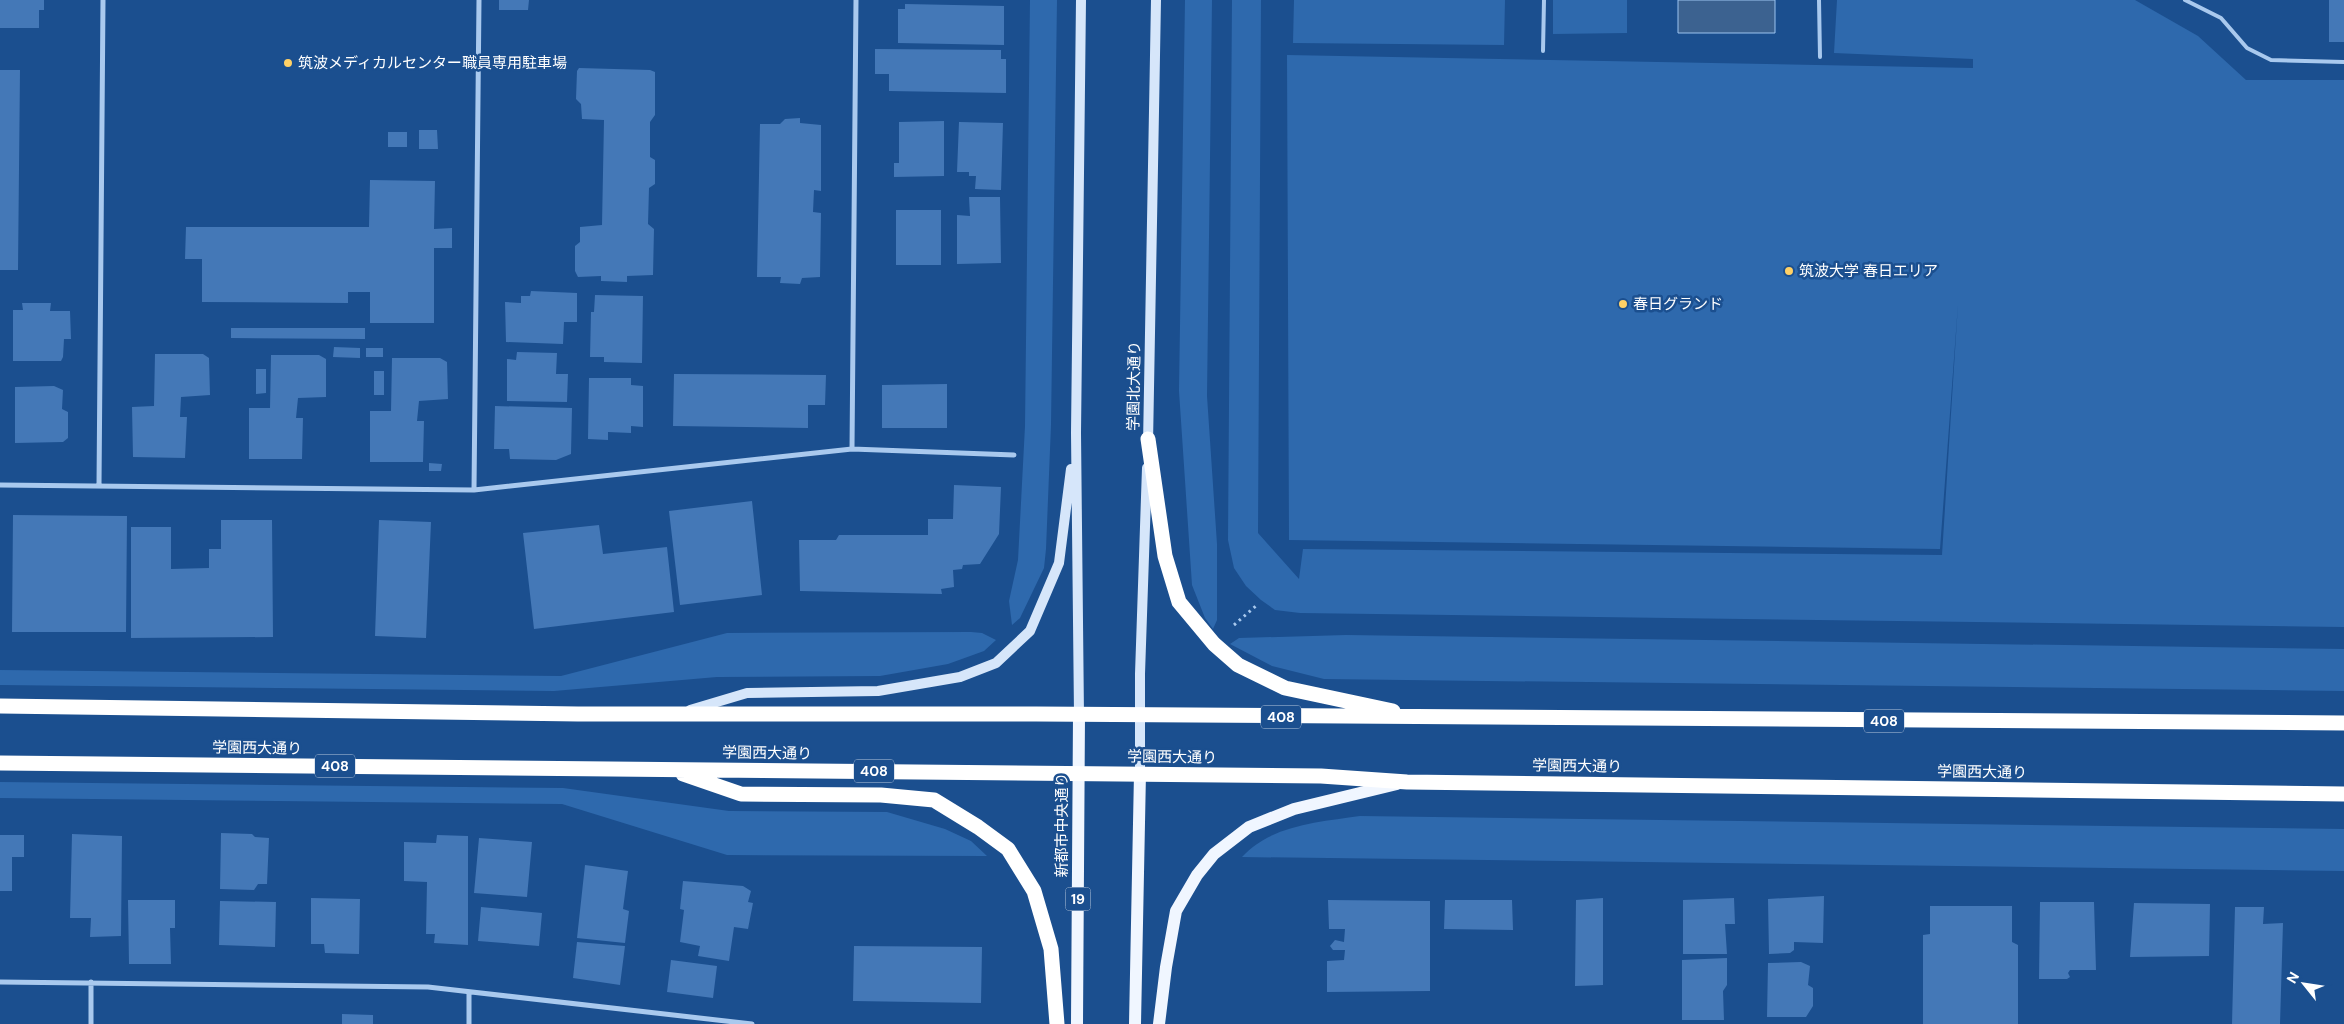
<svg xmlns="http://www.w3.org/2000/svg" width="2344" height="1024" font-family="'DM Sans','Noto Sans JP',sans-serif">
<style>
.green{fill:#2e69ad}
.water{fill:#3c6290;stroke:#9cc4f0}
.building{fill:#4478b7}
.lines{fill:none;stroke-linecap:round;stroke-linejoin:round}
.path{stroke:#a9c9ee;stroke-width:3;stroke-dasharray:2.5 4;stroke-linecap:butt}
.lane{stroke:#a9c9ee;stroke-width:4}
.street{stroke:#a9c9ee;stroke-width:5}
.secondary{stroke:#d6e6fa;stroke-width:10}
.primary{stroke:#f0f6ff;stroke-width:12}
.highway{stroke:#fff;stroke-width:15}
.poi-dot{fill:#ffd166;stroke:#1b4f8f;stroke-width:2}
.labels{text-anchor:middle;stroke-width:5;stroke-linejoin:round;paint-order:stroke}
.shield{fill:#1b4f8f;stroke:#bbcadd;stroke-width:1}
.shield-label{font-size:14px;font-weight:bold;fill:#fff}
.poi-label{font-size:15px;fill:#fff;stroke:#1b4f8f;text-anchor:start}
.street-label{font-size:15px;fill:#fff;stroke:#1b4f8f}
</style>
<rect width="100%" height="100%" fill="#1b4f8f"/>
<path class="green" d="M 1030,0 L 1057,0 L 1051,425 L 1046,549 L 1044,568 L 1020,618 L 1012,625 L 1009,601 L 1018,560 L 1025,426 Z
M 1185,0 L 1212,0 L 1207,396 L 1217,544 L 1217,620 L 1213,629 L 1205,618 L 1192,585 L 1179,391 Z
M 1232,0 L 1261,0 L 1258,533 L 1299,579 L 1303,549 L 1942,555 L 1958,304 L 1940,549 L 1289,540 L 1287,55 L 1973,68 L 1973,59 L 1834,53 L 1837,0 L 2135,0 L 2198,36 L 2246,80 L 2344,80 L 2344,627 L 1300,613 L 1275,610 L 1261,600 L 1246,586 L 1234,568 L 1228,540 Z
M 1294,0 L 1505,0 L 1504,45 L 1293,43 Z
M 1553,0 L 1627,0 L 1627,33 L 1553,34 Z
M 971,632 L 982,633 L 996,640 L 984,651 L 948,664 L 880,676 L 717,677 L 554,691 L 0,685 L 0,670 L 561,676 L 727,633 Z
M 1346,635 L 2344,649 L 2344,691 L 1324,679 L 1272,666 L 1230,644 L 1239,638 Z
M 0,782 L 563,788 L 729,811 L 887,812 L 945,829 L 971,841 L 987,856 L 727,855 L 562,804 L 0,798 Z
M 1360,816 L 2344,829 L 2344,871 L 1242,857 C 1271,825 1319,822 1360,816 Z"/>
<path class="water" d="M 1678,0 L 1775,0 L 1775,33 L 1678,33 Z"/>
<path class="building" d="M 0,0 L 44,0 L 44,10 L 39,10 L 39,28 L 0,28 Z
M 499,0 L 529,0 L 528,10 L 499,10 Z
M 2329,0 L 2344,0 L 2344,42 L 2329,42 Z
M 905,4 L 1004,6 L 1004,45 L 898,43 L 898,9 L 905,9 Z
M 875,49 L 1001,50 L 1001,59 L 1006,59 L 1006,93 L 889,91 L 889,74 L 875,74 Z
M 579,68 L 650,70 L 655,72 L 655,115 L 650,122 L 650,157 L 655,160 L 655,184 L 649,188 L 648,224 L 654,229 L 653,275 L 627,276 L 627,282 L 601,281 L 601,276 L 578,277 L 575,271 L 575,246 L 580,242 L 580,227 L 602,225 L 604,120 L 582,119 L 581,104 L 576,99 L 577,71 Z
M 0,70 L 20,70 L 18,270 L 0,270 Z
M 800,118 L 800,123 L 821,125 L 821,191 L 814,190 L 813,212 L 821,213 L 820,277 L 802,278 L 800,284 L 780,283 L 781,277 L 757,277 L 760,124 L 780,124 L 785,119 Z
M 944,121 L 944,176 L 894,177 L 894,163 L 899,163 L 899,122 Z
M 959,122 L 1003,123 L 1001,190 L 975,189 L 976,176 L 969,176 L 969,172 L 957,172 Z
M 419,130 L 437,130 L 438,149 L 419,149 Z
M 388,132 L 407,132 L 407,147 L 388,147 Z
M 370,180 L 435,181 L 434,229 L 452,228 L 452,248 L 434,248 L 434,323 L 370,323 L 370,292 L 348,292 L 348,303 L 202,302 L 202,259 L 185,259 L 186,227 L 369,227 Z
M 969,197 L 1000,197 L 1001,263 L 957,264 L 957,215 L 970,216 Z
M 896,210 L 941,210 L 941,265 L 896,265 Z
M 531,291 L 577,293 L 577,322 L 564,322 L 563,344 L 506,342 L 505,302 L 521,303 L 521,296 L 530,296 Z
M 595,295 L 643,296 L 642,363 L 604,362 L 604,357 L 590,357 L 591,312 L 594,312 Z
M 22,303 L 51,303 L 50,311 L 70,311 L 71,339 L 64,339 L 63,357 L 61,361 L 13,361 L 13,310 L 23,310 Z
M 231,328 L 365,328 L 365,339 L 231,338 Z
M 334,347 L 360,348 L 360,358 L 333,357 Z
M 366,348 L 383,348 L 383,357 L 366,357 Z
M 517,352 L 557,353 L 556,374 L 568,374 L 567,402 L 507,401 L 507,359 L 516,360 Z
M 155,354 L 203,354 L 209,358 L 210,395 L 181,397 L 180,417 L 187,417 L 185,458 L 133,457 L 132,407 L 154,406 Z
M 271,355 L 319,355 L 326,359 L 326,397 L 298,398 L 296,418 L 303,418 L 302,459 L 249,459 L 249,408 L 270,408 Z
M 392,358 L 440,358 L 447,362 L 448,399 L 419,401 L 417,421 L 424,421 L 423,462 L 370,462 L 370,411 L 391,411 Z
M 256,369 L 266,369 L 266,393 L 256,394 Z
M 374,371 L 384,371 L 384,395 L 374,395 Z
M 674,374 L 826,375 L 825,405 L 808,405 L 808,428 L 673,426 Z
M 589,378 L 631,378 L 631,385 L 643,386 L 643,427 L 631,426 L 631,433 L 608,432 L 608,440 L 588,439 Z
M 947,384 L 947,428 L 882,428 L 882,385 Z
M 54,386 L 63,390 L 62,409 L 68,412 L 68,438 L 63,442 L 15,443 L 15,387 Z
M 495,406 L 572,408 L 571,454 L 556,460 L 510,459 L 509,449 L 494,449 Z
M 429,463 L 442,464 L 441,471 L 429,471 Z
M 954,485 L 1001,487 L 999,534 L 980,564 L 963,565 L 962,569 L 953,570 L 954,587 L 941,589 L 942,594 L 800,591 L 799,540 L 836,540 L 839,535 L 928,535 L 928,519 L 953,519 Z
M 752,501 L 762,595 L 680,605 L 669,511 Z
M 13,515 L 127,516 L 126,632 L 12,632 Z
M 221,520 L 272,520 L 273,637 L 131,638 L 131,527 L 171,527 L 171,569 L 209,568 L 209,549 L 221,549 Z
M 379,520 L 431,522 L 426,638 L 375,636 Z
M 599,525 L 603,554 L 667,547 L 674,612 L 534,629 L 523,533 Z
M 221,833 L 252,834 L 255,837 L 269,838 L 267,884 L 258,884 L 254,890 L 220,889 Z
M 72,834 L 122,836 L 121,936 L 90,937 L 91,918 L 70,918 Z
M 0,835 L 24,835 L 24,857 L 12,857 L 12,891 L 0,891 Z
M 437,835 L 468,836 L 468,945 L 434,943 L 435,934 L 426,934 L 427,882 L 404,881 L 404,842 L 436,843 Z
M 479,838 L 532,842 L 527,897 L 474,893 Z
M 585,865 L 628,871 L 623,909 L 629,911 L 625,943 L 577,938 Z
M 683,881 L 743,886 L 751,891 L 748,902 L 753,903 L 748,929 L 734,927 L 729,961 L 698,956 L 700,946 L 680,942 L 684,910 L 680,909 Z
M 1824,896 L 1823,943 L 1794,942 L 1794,950 L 1790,953 L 1769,954 L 1768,899 Z
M 311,898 L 360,899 L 359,954 L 325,953 L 324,944 L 311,944 Z
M 1603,898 L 1603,985 L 1575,986 L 1576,900 Z
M 1734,898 L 1735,924 L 1725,924 L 1727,954 L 1683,954 L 1683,900 Z
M 128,900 L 175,900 L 175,928 L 170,928 L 171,964 L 129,964 Z
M 1328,900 L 1430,901 L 1430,991 L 1327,992 L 1327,961 L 1344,960 L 1345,950 L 1333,950 L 1330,946 L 1335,940 L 1344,942 L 1345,929 L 1329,929 Z
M 1445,900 L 1512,900 L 1513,930 L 1444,929 Z
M 220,901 L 276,902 L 275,947 L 219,945 Z
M 2040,902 L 2094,902 L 2096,970 L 2070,970 L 2068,973 L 2070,977 L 2067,979 L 2039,979 Z
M 2134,903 L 2210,904 L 2209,956 L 2130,957 Z
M 1930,906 L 2012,906 L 2012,942 L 2018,945 L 2018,1024 L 1923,1024 L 1923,935 L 1930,934 Z
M 481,907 L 542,913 L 539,946 L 478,941 Z
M 2235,907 L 2264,907 L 2263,924 L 2283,923 L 2280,1024 L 2232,1024 Z
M 577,942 L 625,946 L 620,985 L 573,978 Z
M 854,946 L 982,947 L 981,1003 L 853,1001 Z
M 1727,958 L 1727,985 L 1723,991 L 1724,1020 L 1682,1020 L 1682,960 Z
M 671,960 L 717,966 L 713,998 L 667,992 Z
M 1801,962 L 1810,966 L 1808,985 L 1813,988 L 1813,1006 L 1806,1017 L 1767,1017 L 1768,963 Z
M 342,1014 L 373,1015 L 373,1024 L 342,1024 Z"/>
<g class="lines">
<path class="path" d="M 1234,625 L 1257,605"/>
<path class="lane" d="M 1819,0 L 1820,57
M 2185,0 L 2221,18 L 2247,48 L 2271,60 L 2344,62
M 1543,51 L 1544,0"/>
<path class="street" d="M 852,449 L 1014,455
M 0,485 L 474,490 L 852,449 L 856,0
M 99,485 L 103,0
M 474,490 L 479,0
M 0,982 L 428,987 L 752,1024
M 91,1024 L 91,982
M 469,1024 L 469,992"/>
<path class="secondary" d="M 1148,444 L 1156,0
M 690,710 L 747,693 L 878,691 L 960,677 L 996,663 L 1030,631 L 1059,563 L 1071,469
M 1079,715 L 1076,433 L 1081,0
M 1140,773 L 1140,674 L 1147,468"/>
<path class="primary" d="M 1077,1024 L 1079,715
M 1135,1024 L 1140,773
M 1159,1024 L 1166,967 L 1176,911 L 1197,875 L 1214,854 L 1249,827 L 1294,809 L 1397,784"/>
<path class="highway" d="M 1148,439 L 1165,556 L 1179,602 L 1214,644 L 1238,665 L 1285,688 L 1393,711
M 0,706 L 578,714 L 1036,714 L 2344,723
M 0,763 L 1321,776 L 1407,782 L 2344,794
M 683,774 L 741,794 L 881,795 L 934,800 L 978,827 L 1008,849 L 1034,891 L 1051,949 L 1057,1024"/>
</g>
<g class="poi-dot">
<circle cx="288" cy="63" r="5"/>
<circle cx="1789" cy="271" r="5"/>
<circle cx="1623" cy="304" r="5"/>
</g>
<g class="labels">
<g class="shield">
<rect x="1261" y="705.5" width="40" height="23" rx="4"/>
<rect x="1864" y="709.5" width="40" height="23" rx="4"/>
<rect x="315" y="754.5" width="40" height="23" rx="4"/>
<rect x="854" y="759.5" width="40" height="23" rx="4"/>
<rect x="1065.5" y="887.5" width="25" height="23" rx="4"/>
</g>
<g class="shield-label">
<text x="1281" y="722">408</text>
<text x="1884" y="726">408</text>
<text x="335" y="771">408</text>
<text x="874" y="776">408</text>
<text x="1078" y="904">19</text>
</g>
<g class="poi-label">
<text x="298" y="68">筑波メディカルセンター職員専用駐車場</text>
<text x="1799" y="276">筑波大学 春日エリア</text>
<text x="1633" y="309">春日グランド</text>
</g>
<g class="street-label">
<text transform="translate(1134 386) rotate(-89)" y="5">学園北大通り</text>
<text transform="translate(257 748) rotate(1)" y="5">学園西大通り</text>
<text transform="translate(767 753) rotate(1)" y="5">学園西大通り</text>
<text transform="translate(1172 757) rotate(1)" y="5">学園西大通り</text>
<text transform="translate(1577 766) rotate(1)" y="5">学園西大通り</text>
<text transform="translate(1982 772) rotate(1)" y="5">学園西大通り</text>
<text transform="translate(1062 825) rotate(-90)" y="5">新都市中央通り</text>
</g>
</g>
<g transform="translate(2304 984) rotate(300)" stroke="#1b4f8f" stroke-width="4" paint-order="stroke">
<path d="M0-4L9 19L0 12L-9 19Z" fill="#ffffff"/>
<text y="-8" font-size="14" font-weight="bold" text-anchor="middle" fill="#ffffff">N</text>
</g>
</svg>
